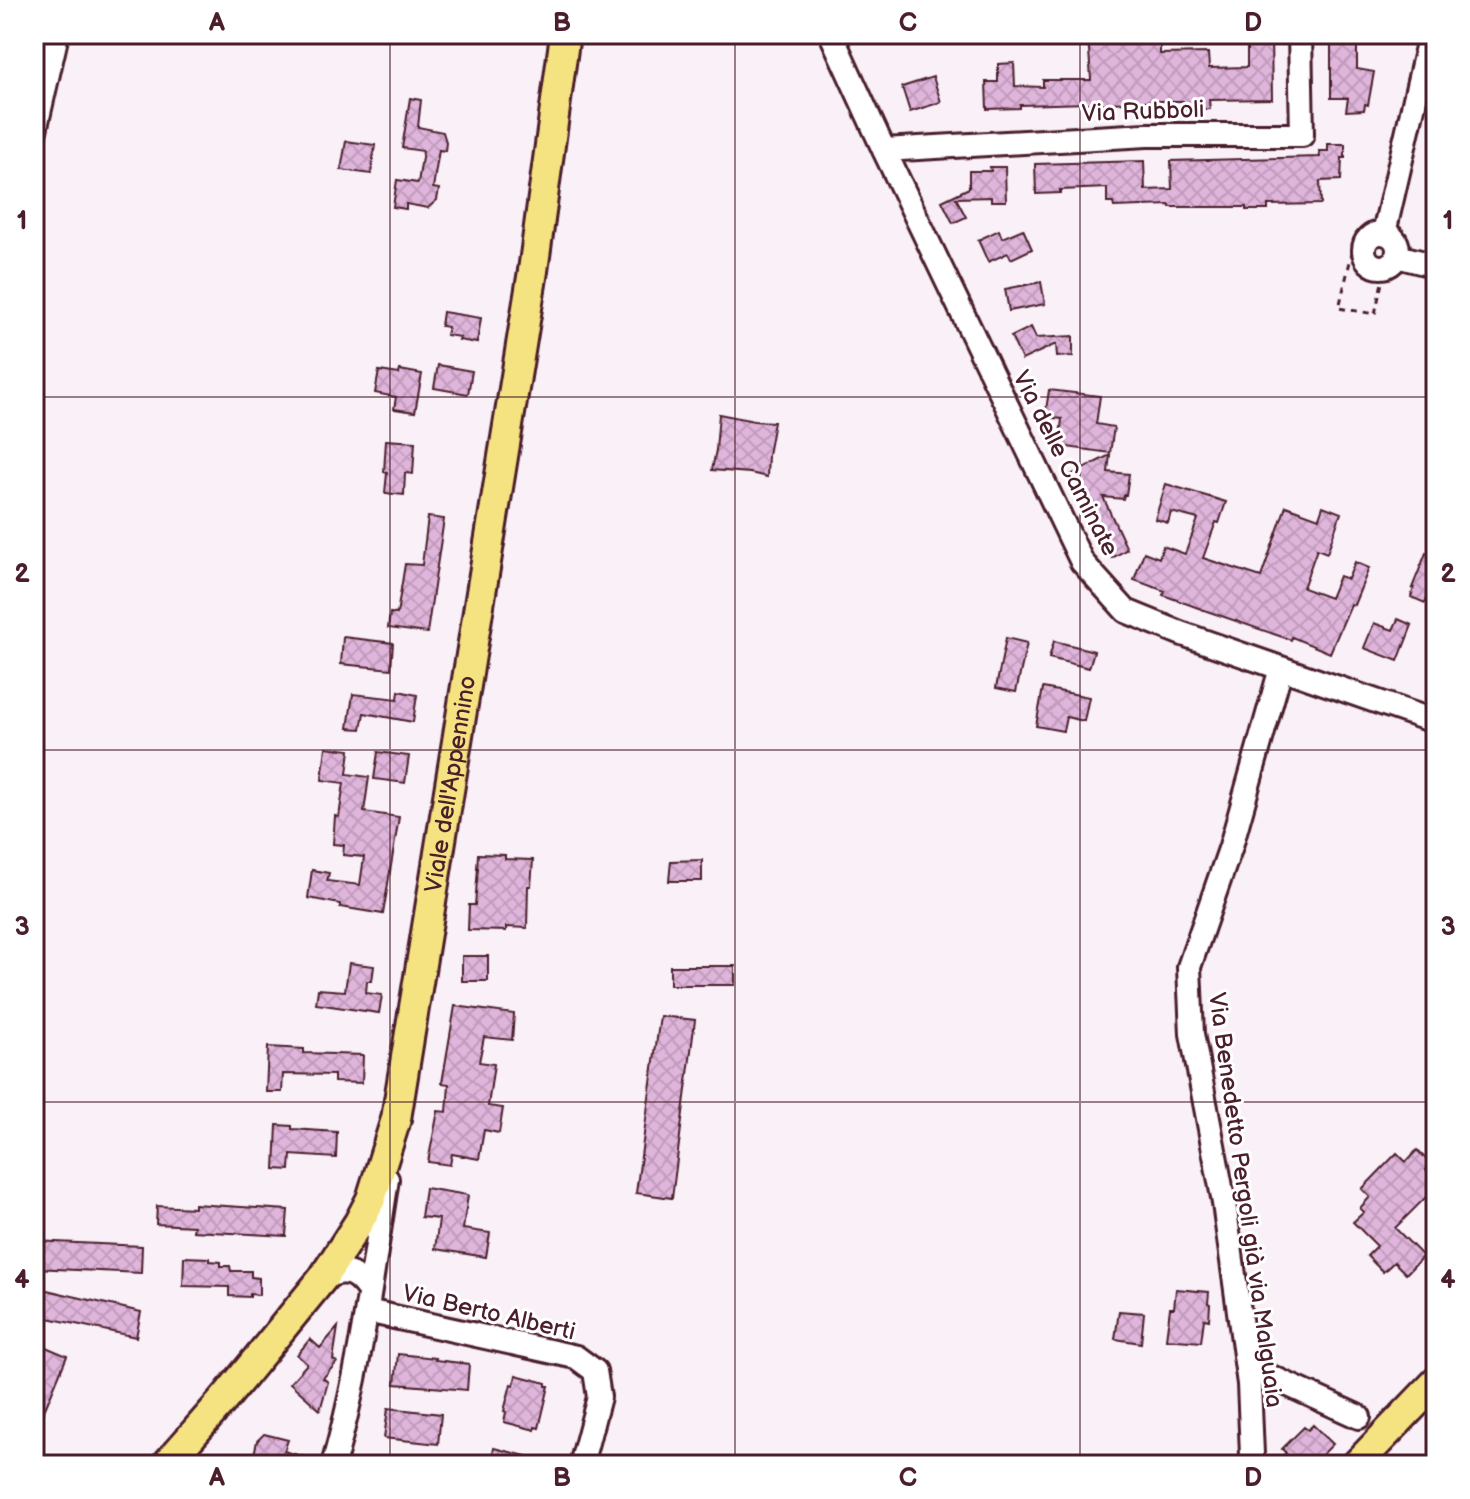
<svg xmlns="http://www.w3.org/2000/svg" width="1470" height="1499" font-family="'Balsamiq Sans',sans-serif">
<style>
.building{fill:url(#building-cross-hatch);stroke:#4a1f2b;stroke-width:2}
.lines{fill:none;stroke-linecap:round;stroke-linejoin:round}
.minor-casing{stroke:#4a1f2b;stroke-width:28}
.major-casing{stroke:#4a1f2b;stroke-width:34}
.path{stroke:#4a1f2b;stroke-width:3;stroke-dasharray:6 6;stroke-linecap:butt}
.minor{stroke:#fff;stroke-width:22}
.major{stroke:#f5e382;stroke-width:28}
.grid{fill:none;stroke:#4a1f2b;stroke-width:2;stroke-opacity:0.55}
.labels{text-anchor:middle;stroke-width:6;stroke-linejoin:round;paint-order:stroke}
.street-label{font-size:24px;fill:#4a1f2b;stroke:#fff}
.neatline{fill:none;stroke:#4a1f2b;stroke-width:3}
.grid-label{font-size:26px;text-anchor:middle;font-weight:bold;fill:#4a1f2b}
</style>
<defs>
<pattern id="building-cross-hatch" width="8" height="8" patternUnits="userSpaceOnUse" patternTransform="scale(2)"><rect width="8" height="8" fill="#dfb5db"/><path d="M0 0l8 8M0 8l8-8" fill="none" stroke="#c19bbc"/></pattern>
</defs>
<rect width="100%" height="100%" fill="#f9f0f8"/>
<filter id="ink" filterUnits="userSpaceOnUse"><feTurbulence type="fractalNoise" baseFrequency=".0125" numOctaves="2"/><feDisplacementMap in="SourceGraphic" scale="16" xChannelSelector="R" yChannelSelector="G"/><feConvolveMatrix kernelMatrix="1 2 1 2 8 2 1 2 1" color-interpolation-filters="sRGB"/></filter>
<g filter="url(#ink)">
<path class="building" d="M 1113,34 L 1113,39 L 1155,38 L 1155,44 L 1160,44 L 1160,54 L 1208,53 L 1209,68 L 1247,67 L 1247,36 L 1271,36 L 1272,99 L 1209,100 L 1210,109 L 1184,110 L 1183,101 L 1138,101 L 1087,105 L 1087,103 L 1020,105 L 1020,108 L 987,109 L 986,82 L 998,82 L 998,64 L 1014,63 L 1015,86 L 1043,87 L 1043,80 L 1091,80 L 1088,35 Z
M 1331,34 L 1351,34 L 1351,39 L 1357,39 L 1357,69 L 1374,72 L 1368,105 L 1365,104 L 1364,110 L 1346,111 L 1348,98 L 1331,98 Z
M 933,77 L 941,102 L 910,112 L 902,87 Z
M 410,98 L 421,100 L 418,127 L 443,132 L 446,142 L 445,151 L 439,150 L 433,188 L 439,189 L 437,200 L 428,208 L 406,204 L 406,209 L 393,207 L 397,180 L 418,183 L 423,151 L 402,148 Z
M 346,141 L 375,145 L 371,174 L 341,170 Z
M 1328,144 L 1345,144 L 1345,158 L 1342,158 L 1341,180 L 1320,181 L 1321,204 L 1268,205 L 1268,210 L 1246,210 L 1246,207 L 1170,207 L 1170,205 L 1114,207 L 1113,203 L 1107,203 L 1107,188 L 1060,190 L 1060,193 L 1036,194 L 1035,164 L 1144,161 L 1145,190 L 1172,189 L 1171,161 L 1320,157 L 1319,151 L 1328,151 Z
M 990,167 L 1005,167 L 1006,201 L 991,201 L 991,197 L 956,198 L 966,217 L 953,223 L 942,201 L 969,188 L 969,171 L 991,171 Z
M 1023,229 L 1032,249 L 1011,259 L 1008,253 L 988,262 L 978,240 L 999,230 L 1002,238 Z
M 1041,282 L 1045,304 L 1009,311 L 1005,289 Z
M 443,312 L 481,318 L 477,343 L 459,340 L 460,337 L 446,335 L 448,327 L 441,326 Z
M 1031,327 L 1036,338 L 1073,336 L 1073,356 L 1057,357 L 1056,344 L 1022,360 L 1011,337 Z
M 438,365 L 472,371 L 468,394 L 434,388 Z
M 400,370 L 422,374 L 415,412 L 394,409 L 396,397 L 375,393 L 379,371 L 399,374 Z
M 1049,390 L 1100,396 L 1096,424 L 1114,427 L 1110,453 L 1059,446 L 1062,419 L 1045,417 Z
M 719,414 L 754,421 L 774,422 L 768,455 L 767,477 L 750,473 L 712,470 L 716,450 Z
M 386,440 L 415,442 L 413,474 L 405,473 L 404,495 L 385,493 L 387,473 L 384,472 Z
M 1110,455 L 1108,472 L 1129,474 L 1126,495 L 1124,495 L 1123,499 L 1103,497 L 1127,549 L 1112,558 L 1102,537 L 1098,540 L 1067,477 Z
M 1166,484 L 1226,502 L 1219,523 L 1216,522 L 1203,558 L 1261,577 L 1286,506 L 1319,518 L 1323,506 L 1341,513 L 1327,553 L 1317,549 L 1303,588 L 1330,598 L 1339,576 L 1348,579 L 1355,562 L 1369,568 L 1354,605 L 1351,604 L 1330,653 L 1292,637 L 1291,640 L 1204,610 L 1163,595 L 1165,591 L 1134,580 L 1144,552 L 1159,558 L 1163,546 L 1185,554 L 1198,519 L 1171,512 L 1168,523 L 1155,519 Z
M 428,517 L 444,519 L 427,633 L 388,628 L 390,613 L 397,614 L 405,564 L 422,565 Z
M 1426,553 L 1436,557 L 1436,598 L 1428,595 L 1425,603 L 1411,597 L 1414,588 L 1412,588 Z
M 1398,619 L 1412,625 L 1398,661 L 1364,648 L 1374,623 L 1393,630 Z
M 343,637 L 393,643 L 391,669 L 341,664 Z
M 1006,638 L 1027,643 L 1016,692 L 996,688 Z
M 1054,641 L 1094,651 L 1089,668 L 1049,658 Z
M 1043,688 L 1089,697 L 1084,721 L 1066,717 L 1063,731 L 1036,726 Z
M 399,691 L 417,695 L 413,722 L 364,713 L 361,729 L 348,728 L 353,694 L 398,699 Z
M 326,747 L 350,750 L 347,774 L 369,777 L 364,812 L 399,817 L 383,914 L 340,907 L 340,904 L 308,898 L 312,870 L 329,873 L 327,881 L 360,885 L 364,857 L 343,855 L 344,845 L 333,844 L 335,816 L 339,817 L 344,783 L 322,780 Z
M 378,752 L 409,756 L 405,783 L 374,779 Z
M 478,854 L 505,855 L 505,859 L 533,860 L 531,886 L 528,886 L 527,928 L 506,927 L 506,931 L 468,930 L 469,905 L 475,905 L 478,868 L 477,868 Z
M 702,860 L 702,881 L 669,881 L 671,861 Z
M 462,956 L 488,956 L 488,981 L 462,981 Z
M 349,963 L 374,966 L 372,981 L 367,981 L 366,993 L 382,995 L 379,1013 L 316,1004 L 318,989 L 345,991 Z
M 670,966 L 735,966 L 735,985 L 670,985 Z
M 455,1006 L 514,1014 L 512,1040 L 484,1037 L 479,1062 L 494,1064 L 488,1106 L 503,1108 L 499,1133 L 484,1130 L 479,1159 L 452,1154 L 450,1165 L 428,1162 L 438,1111 L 447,1112 L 449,1084 L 442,1083 Z
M 660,1016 L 695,1020 L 672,1198 L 636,1193 Z
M 268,1047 L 304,1049 L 304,1053 L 363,1055 L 362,1083 L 334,1082 L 334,1075 L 283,1074 L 282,1092 L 266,1092 Z
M 277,1125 L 292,1126 L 292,1129 L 337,1132 L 336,1158 L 291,1155 L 290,1170 L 275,1169 Z
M 1417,1150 L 1431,1164 L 1426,1170 L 1436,1180 L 1436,1204 L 1427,1196 L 1395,1228 L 1423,1256 L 1406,1274 L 1394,1262 L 1383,1272 L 1367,1256 L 1377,1246 L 1353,1222 L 1364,1212 L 1360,1208 L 1370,1197 L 1362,1189 L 1397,1153 L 1406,1162 Z
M 425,1188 L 468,1195 L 463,1229 L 490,1233 L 486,1257 L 435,1249 L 439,1219 L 421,1217 Z
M 194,1204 L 288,1210 L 286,1236 L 193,1231 L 194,1226 L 156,1224 L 157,1206 L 194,1208 Z
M 34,1241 L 142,1246 L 141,1273 L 34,1268 Z
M 184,1257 L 210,1258 L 210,1261 L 221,1262 L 221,1266 L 230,1266 L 231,1271 L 251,1271 L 251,1277 L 259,1278 L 259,1295 L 250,1294 L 250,1297 L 229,1296 L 229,1287 L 183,1286 Z
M 34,1287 L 141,1312 L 136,1337 L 34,1315 Z
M 1176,1289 L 1209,1292 L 1208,1303 L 1210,1304 L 1209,1320 L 1204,1319 L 1201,1342 L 1166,1339 L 1170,1308 L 1174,1308 Z
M 1119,1311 L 1144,1313 L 1141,1343 L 1115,1339 Z
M 338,1327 L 333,1360 L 337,1362 L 323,1378 L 328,1382 L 320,1410 L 290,1383 L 307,1364 L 297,1355 L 310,1339 L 320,1348 Z
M 34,1342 L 67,1356 L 34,1435 Z
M 398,1354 L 436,1358 L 435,1360 L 469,1364 L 467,1390 L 395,1384 Z
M 516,1375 L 546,1383 L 546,1386 L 549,1386 L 539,1428 L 535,1427 L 535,1430 L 504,1422 L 506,1412 L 504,1411 L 511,1384 L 514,1385 Z
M 388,1408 L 441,1414 L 438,1444 L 384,1438 Z
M 1313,1425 L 1333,1444 L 1312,1465 L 1287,1465 L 1280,1458 L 1286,1453 L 1282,1449 L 1304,1427 L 1308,1430 Z
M 264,1434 L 288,1440 L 284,1451 L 319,1461 L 319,1465 L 273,1465 L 253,1459 L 257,1441 Z
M 494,1448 L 542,1460 L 541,1465 L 490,1465 Z"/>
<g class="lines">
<defs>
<path id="minor" d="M 831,34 L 884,150 L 1082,562 L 1126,611 L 1180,633 L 1436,722
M 34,135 L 57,34
M 884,150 L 1147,135 L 1302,135 L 1300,34
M1364 250a17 17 0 1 1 34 0a17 17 0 1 1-34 0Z
M 1384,233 L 1430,34
M 1397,256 L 1436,266
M 323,1278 C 342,1269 353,1270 366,1287
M 367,1311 L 576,1357 L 595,1371 L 599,1397 L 581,1465
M 1247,1366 L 1359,1417
M 333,1465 C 360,1372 372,1275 387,1179
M 1250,1465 L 1252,1454 L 1249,1384 L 1224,1203 L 1192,1034 L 1189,967 L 1231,846 L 1281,668"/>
<g id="major">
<path id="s1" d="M 166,1465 L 225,1398 L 323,1278 L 359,1222 L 371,1199 L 396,1119 L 533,271 L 565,34"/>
<path d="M 1356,1465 L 1436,1382"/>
</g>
</defs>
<use href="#minor" class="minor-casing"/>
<use href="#major" class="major-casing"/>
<path class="path" d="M 1364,245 L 1352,253 L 1339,308 L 1375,314 L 1385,269"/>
<use href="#minor" class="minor"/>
<use href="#major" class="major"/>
</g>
</g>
<path class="grid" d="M 390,34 L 390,1465M 735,34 L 735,1465M 1080,34 L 1080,1465M 34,397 L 1436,397M 34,750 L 1436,750M 34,1102 L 1436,1102"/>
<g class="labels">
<g class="street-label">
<text transform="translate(1143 111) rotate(-2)" y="8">Via Rubboli</text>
<text transform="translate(1066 463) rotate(63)" y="8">Via delle Caminate</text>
<text dy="8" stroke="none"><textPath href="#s1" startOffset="760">Viale dell'Appennino</textPath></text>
<text transform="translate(1246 1200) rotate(82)" y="8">Via Benedetto Pergoli già via Malguaia</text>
<text transform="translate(489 1312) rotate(13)" y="8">Via Berto Alberti</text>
</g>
</g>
<rect width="1470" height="1499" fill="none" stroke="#fff" stroke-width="88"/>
<rect x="44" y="44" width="1382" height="1411" class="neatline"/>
<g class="grid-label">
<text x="217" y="31">A</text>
<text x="562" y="31">B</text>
<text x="908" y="31">C</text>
<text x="1253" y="31">D</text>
<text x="22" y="229">1</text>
<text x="1448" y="229">1</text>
<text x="22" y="582">2</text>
<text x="1448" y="582">2</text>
<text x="22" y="935">3</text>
<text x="1448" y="935">3</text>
<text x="22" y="1288">4</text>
<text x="1448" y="1288">4</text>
<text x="217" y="1486">A</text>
<text x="562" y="1486">B</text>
<text x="908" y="1486">C</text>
<text x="1253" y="1486">D</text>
</g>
</svg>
